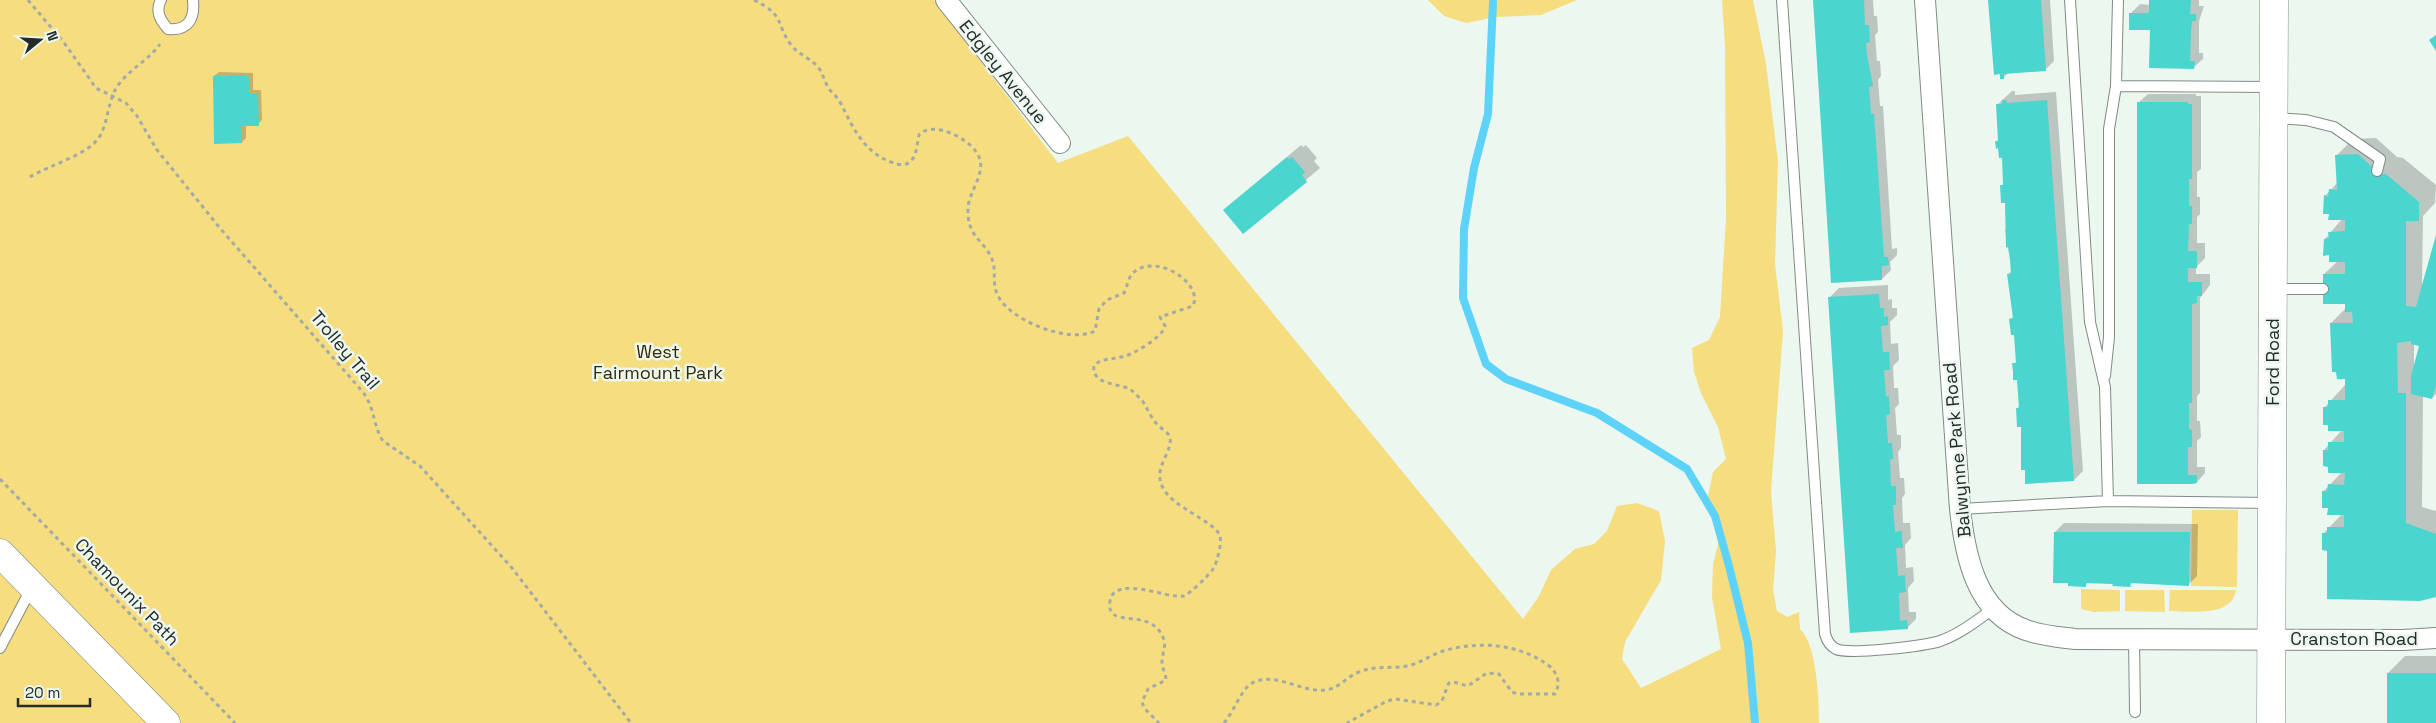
<svg xmlns="http://www.w3.org/2000/svg" width="2436" height="723" font-family="'Space Grotesk',sans-serif">
<style>
.green{fill:#f6dd80}
.shadow{fill:#0003;fill-rule:evenodd}
.lines{fill:none;stroke-linecap:round;stroke-linejoin:round}
.stream{stroke:#5ed3fa;stroke-width:8}
.building{fill:#4ad5cf}
.lane-casing{stroke:#808b84;stroke-width:12}
.street-casing{stroke:#808b84;stroke-width:22}
.secondary-casing{stroke:#808b84;stroke-width:29}
.path{stroke:#a2aba5;stroke-width:3;stroke-dasharray:4 4;stroke-linecap:butt}
.lane{stroke:#fff;stroke-width:10}
.street{stroke:#fff;stroke-width:20}
.secondary{stroke:#fff;stroke-width:28}
.labels{text-anchor:middle;stroke-width:5;stroke-linejoin:round;paint-order:stroke}
.street-label{font-size:18px;fill:#262a28;stroke:#ebf7ef}
.park-label{font-size:18px;fill:#342900;stroke:#ebf7ef}
</style>
<rect width="100%" height="100%" fill="#ebf7ef"/>
<path class="green" d="M 0,0 L 934,0 L 1058,163 L 1128,136 L 1523,619 L 1539,596 L 1551,570 L 1575,549 L 1594,544 L 1607,531 L 1617,506 L 1637,503 L 1659,511 L 1665,541 L 1661,580 L 1625,642 L 1622,659 L 1641,688 L 1721,649 L 1712,597 L 1713,564 L 1722,530 L 1708,497 L 1713,472 L 1726,459 L 1718,427 L 1701,393 L 1694,372 L 1692,348 L 1709,340 L 1720,317 L 1726,218 L 1725,46 L 1722,0 L 1753,0 L 1766,64 L 1778,161 L 1775,264 L 1783,331 L 1771,492 L 1776,551 L 1773,590 L 1777,611 L 1787,617 L 1799,612 L 1800,629 C 1817,645 1819,699 1819,723 L 0,723 Z
M 1428,0 L 1577,0 L 1541,15 L 1496,17 L 1466,23 L 1444,16 Z
M 2192,510 L 2238,510 L 2237,587 L 2191,586 Z
M 2081,589 L 2120,590 L 2120,611 L 2094,612 L 2081,609 Z
M 2125,590 L 2164,590 L 2165,612 L 2125,611 Z
M 2170,590 L 2236,590 C 2232,618 2189,611 2169,611 Z"/>
<path class="shadow" d="M 1814,0 L 1873,0 L 1874,16 L 1877,16 L 1878,32 L 1875,35 L 1877,61 L 1880,61 L 1881,76 L 1878,80 L 1880,106 L 1883,106 L 1892,249 L 1897,248 L 1897,255 L 1890,262 L 1891,270 L 1882,279 Z
M 1989,0 L 2050,0 L 2054,61 L 2045,70 L 2009,72 L 2004,77 Z
M 2150,0 L 2199,0 L 2199,6 L 2204,6 L 2199,21 L 2199,53 L 2203,53 L 2203,59 L 2194,67 L 2131,13 L 2140,4 L 2150,5 Z
M 219,72 L 253,73 L 253,90 L 261,90 L 262,120 L 258,124 L 246,125 L 246,138 L 242,142 L 214,76 Z
M 2012,91 L 2015,91 L 2015,95 L 2056,92 L 2083,471 L 2074,480 L 2022,426 L 2017,409 L 2020,405 L 2018,379 L 2014,364 L 2017,361 L 2015,334 L 2011,319 L 2014,316 L 2008,274 L 2012,271 L 2011,260 L 2005,230 L 2008,228 L 2006,202 L 2003,202 L 2003,156 L 1996,142 L 1999,139 L 1998,104 Z
M 2148,94 L 2196,94 L 2196,96 L 2201,96 L 2201,169 L 2197,172 L 2197,197 L 2200,197 L 2200,214 L 2197,217 L 2197,243 L 2205,243 L 2205,258 L 2196,267 L 2196,274 L 2210,274 L 2210,285 L 2200,298 L 2200,393 L 2197,396 L 2197,421 L 2200,421 L 2201,437 L 2197,441 L 2197,467 L 2205,467 L 2205,473 L 2197,482 L 2138,483 L 2139,102 Z
M 2376,138 L 2397,157 L 2403,158 L 2436,185 L 2435,203 L 2423,216 L 2422,285 L 2436,238 L 2436,394 L 2432,398 L 2423,395 L 2422,507 L 2436,511 L 2436,596 L 2328,550 L 2323,534 L 2342,514 L 2329,507 L 2323,492 L 2342,472 L 2324,450 L 2342,430 L 2324,408 L 2346,384 L 2331,323 L 2346,308 L 2346,303 L 2324,274 L 2338,261 L 2330,254 L 2325,239 L 2342,219 L 2330,213 L 2325,196 L 2338,182 L 2337,155 L 2353,139 ZM 2414,344 L 2421,346 L 2414,367 Z
M 1301,145 L 1303,147 L 1306,145 L 1317,158 L 1314,161 L 1320,168 L 1243,233 L 1224,210 Z
M 1888,285 L 1888,300 L 1892,299 L 1892,308 L 1897,308 L 1897,315 L 1890,322 L 1891,344 L 1898,343 L 1899,360 L 1893,366 L 1894,388 L 1898,388 L 1899,404 L 1895,408 L 1897,435 L 1901,435 L 1901,448 L 1898,452 L 1900,478 L 1904,478 L 1905,494 L 1902,498 L 1903,523 L 1910,523 L 1911,538 L 1905,545 L 1906,568 L 1913,567 L 1914,581 L 1908,588 L 1909,612 L 1916,612 L 1916,619 L 1907,628 L 1851,631 L 1830,297 L 1839,288 Z
M 2064,523 L 2198,524 L 2197,576 L 2188,585 L 2133,582 L 2130,585 L 2089,582 L 2085,585 L 2054,582 L 2055,532 Z
M 2405,656 L 2436,656 L 2436,723 L 2388,723 L 2388,673 Z"/>
<g class="lines">
<path class="stream" d="M 1493,2 L 1488,114 L 1474,168 L 1464,229 L 1463,298 L 1486,364 L 1506,379 L 1597,413 L 1687,469 L 1715,516 L 1729,566 L 1748,643 L 1755,723"/>
</g>
<path class="building" d="M 1813,0 L 1864,0 L 1865,25 L 1869,25 L 1870,42 L 1866,43 L 1867,55 L 1873,86 L 1869,87 L 1870,100 L 1871,114 L 1874,114 L 1884,257 L 1888,257 L 1889,265 L 1882,266 L 1882,280 L 1831,283 Z
M 1988,0 L 2041,0 L 2046,71 L 2004,74 L 2004,79 L 2000,79 L 2000,74 L 1994,75 Z
M 2149,0 L 2191,0 L 2190,14 L 2196,14 L 2196,21 L 2192,21 L 2191,31 L 2190,61 L 2195,61 L 2194,69 L 2149,68 L 2150,30 L 2129,30 L 2129,13 L 2149,13 Z
M 2436,35 L 2436,51 L 2429,40 Z
M 244,75 L 249,77 L 249,94 L 258,94 L 259,126 L 242,126 L 242,143 L 214,144 L 213,76 Z
M 2002,100 L 2006,100 L 2007,103 L 2047,100 L 2074,481 L 2025,484 L 2025,470 L 2021,470 L 2021,427 L 2017,427 L 2016,408 L 2019,408 L 2017,380 L 2013,380 L 2013,372 L 2012,363 L 2016,363 L 2014,335 L 2011,335 L 2009,319 L 2013,318 L 2007,274 L 2011,274 L 2010,260 L 2008,247 L 2006,248 L 2005,203 L 2001,203 L 2000,185 L 2003,185 L 2002,158 L 1999,158 L 1998,148 L 1996,149 L 1995,141 L 1998,141 L 1996,104 L 2002,104 Z
M 2137,102 L 2188,102 L 2188,104 L 2192,104 L 2192,179 L 2189,179 L 2189,206 L 2192,206 L 2192,224 L 2189,224 L 2188,251 L 2197,251 L 2197,268 L 2188,268 L 2188,282 L 2202,282 L 2202,296 L 2197,296 L 2197,303 L 2192,304 L 2192,403 L 2189,403 L 2189,429 L 2192,430 L 2192,447 L 2188,447 L 2188,475 L 2197,475 L 2197,483 L 2192,484 L 2137,484 Z
M 2358,154 L 2380,174 L 2386,174 L 2419,202 L 2419,221 L 2406,221 L 2406,306 L 2416,307 L 2436,235 L 2436,385 L 2432,399 L 2411,394 L 2411,376 L 2419,346 L 2411,344 L 2411,341 L 2397,343 L 2398,393 L 2406,393 L 2406,523 L 2436,534 L 2436,597 L 2420,601 L 2327,599 L 2327,551 L 2322,550 L 2322,533 L 2327,533 L 2327,527 L 2344,527 L 2344,515 L 2327,515 L 2328,508 L 2322,508 L 2322,491 L 2327,491 L 2328,484 L 2344,485 L 2345,473 L 2328,473 L 2328,467 L 2323,466 L 2323,450 L 2328,450 L 2328,442 L 2344,442 L 2344,431 L 2328,431 L 2328,425 L 2323,425 L 2323,407 L 2328,407 L 2328,400 L 2345,400 L 2345,379 L 2337,379 L 2336,372 L 2332,372 L 2330,323 L 2353,323 L 2352,312 L 2345,312 L 2345,304 L 2323,304 L 2323,274 L 2345,274 L 2345,262 L 2329,262 L 2329,255 L 2323,256 L 2324,239 L 2329,238 L 2328,232 L 2345,231 L 2345,220 L 2328,220 L 2329,214 L 2323,214 L 2324,195 L 2328,197 L 2329,189 L 2337,190 L 2335,155 Z
M 1287,157 L 1289,159 L 1292,157 L 1305,172 L 1302,175 L 1307,182 L 1243,234 L 1223,210 Z
M 1879,294 L 1880,308 L 1884,308 L 1884,317 L 1888,316 L 1888,325 L 1881,326 L 1883,352 L 1889,352 L 1890,370 L 1884,370 L 1886,397 L 1889,396 L 1890,414 L 1886,415 L 1888,443 L 1892,443 L 1893,459 L 1890,459 L 1891,486 L 1896,486 L 1896,505 L 1893,505 L 1895,532 L 1902,531 L 1902,540 L 1903,548 L 1896,548 L 1898,576 L 1905,575 L 1906,592 L 1899,593 L 1900,621 L 1907,620 L 1908,629 L 1850,633 L 1828,297 Z
M 2054,532 L 2190,532 L 2189,586 L 2130,583 L 2131,587 L 2112,586 L 2113,584 L 2086,583 L 2086,587 L 2068,586 L 2068,583 L 2053,583 Z
M 2387,673 L 2436,673 L 2436,723 L 2387,723 Z"/>
<g class="lines">
<defs>
<path id="lane" d="M 161,0 C 155,11 160,20 168,29 C 188,31 195,19 193,0
M 1782,0 L 1825,634 C 1827,641 1830,646 1836,649 C 1849,655 1925,646 1940,641 C 1960,634 1976,621 1993,609
M 2070,0 L 2090,322 L 2105,387 L 2108,501
M 2116,86 L 2273,87
M 2274,118 L 2306,120 L 2334,127 L 2380,159 L 2377,171
M 2274,289 L 2323,289
M 2105,376 L 2109,337 L 2109,129 L 2116,86 L 2118,0
M 1960,509 L 2108,501 L 2271,503
M 2134,640 L 2135,712
M 0,648 L 32,587"/>
<path id="street" d="M 946,0 L 1060,143
M 1925,0 L 1960,509 C 1965,555 1976,613 2026,630 C 2042,636 2059,637 2075,639 L 2403,640 L 2436,638"/>
<path id="secondary" d="M 0,553 L 166,723
M 2271,723 L 2274,0"/>
</defs>
<use href="#lane" class="lane-casing"/>
<use href="#street" class="street-casing"/>
<use href="#secondary" class="secondary-casing"/>
<path class="path" d="M 28,0 L 65,44 L 96,88 L 126,103 L 137,116 L 157,150 L 219,227 L 362,391 C 375,407 373,426 383,441 L 420,466 L 512,568 L 631,723
M 754,0 C 786,16 775,23 791,45 C 799,55 810,58 818,67 C 823,73 824,81 828,87 C 831,93 837,96 840,102 C 853,127 863,153 894,163 C 900,165 906,166 911,161 C 917,154 917,144 919,135 C 933,119 973,140 979,157 C 986,174 969,191 968,208 C 967,238 983,238 992,259 C 997,271 991,282 998,296 C 1011,321 1069,344 1095,331 L 1099,309 L 1107,300 L 1124,293 C 1127,287 1128,279 1132,274 C 1153,251 1204,282 1193,306 L 1160,317 L 1165,326 C 1164,336 1134,354 1125,356 C 1113,360 1104,357 1094,365 C 1091,385 1117,383 1130,389 C 1134,392 1137,396 1141,399 C 1147,407 1150,417 1157,424 C 1161,429 1169,432 1170,438 C 1173,452 1152,468 1163,488 C 1173,508 1215,521 1220,536 C 1222,544 1217,563 1213,569 C 1209,575 1189,595 1183,596 C 1167,599 1115,574 1110,601 C 1105,632 1152,604 1164,640 C 1166,647 1162,655 1162,662 C 1162,669 1166,673 1166,680 L 1148,689 L 1142,702 L 1144,708 L 1159,723
M 30,177 C 49,165 92,154 101,134 C 109,118 108,98 119,84 C 131,68 149,60 160,44
M 0,479 L 235,723
M 1224,723 C 1233,713 1242,688 1252,683 C 1277,670 1304,696 1330,689 C 1341,686 1348,676 1359,672 C 1375,665 1391,669 1408,666 C 1420,663 1431,655 1443,651 C 1477,641 1518,643 1548,665 C 1558,673 1561,683 1555,694 L 1518,694 L 1512,692 L 1499,674 L 1487,673 L 1468,686 L 1453,682 L 1449,683 C 1444,691 1446,700 1436,705 L 1395,699 L 1387,701 L 1347,723"/>
<use href="#lane" class="lane"/>
<use href="#street" class="street"/>
<use href="#secondary" class="secondary"/>
</g>
<g class="labels">
<g class="street-label">
<text transform="translate(1003 72) rotate(51)" y="6">Edgley Avenue</text>
<text transform="translate(345 350) rotate(50)" y="6">Trolley Trail</text>
<text transform="translate(2273 362) rotate(-90)" y="6">Ford Road</text>
<text transform="translate(1957 450) rotate(-95)" y="6">Balwynne Park Road</text>
<text transform="translate(127 592) rotate(46)" y="6">Chamounix Path</text>
<text x="2354" y="645">Cranston Road</text>
</g>
<g class="park-label">
<text x="658" y="358">West<tspan x="658" dy="21">Fairmount Park</tspan></text>
</g>
</g>
<g transform="translate(40 40) rotate(72)" stroke="#ebf7ef" stroke-width="4" paint-order="stroke">
<path d="M0-4L9 19L0 12L-9 19Z" fill="#262a28"/>
<text y="-8" font-size="14" font-weight="bold" text-anchor="middle" fill="#262a28">N</text>
</g>
<path d="M18 698v8h72v-8" fill="none" stroke="#262a28" stroke-width="2.5"/>
<text x="25" y="698" font-size="15" fill="#262a28" stroke="#ebf7ef" stroke-width="4" paint-order="stroke">20 m</text>
</svg>
